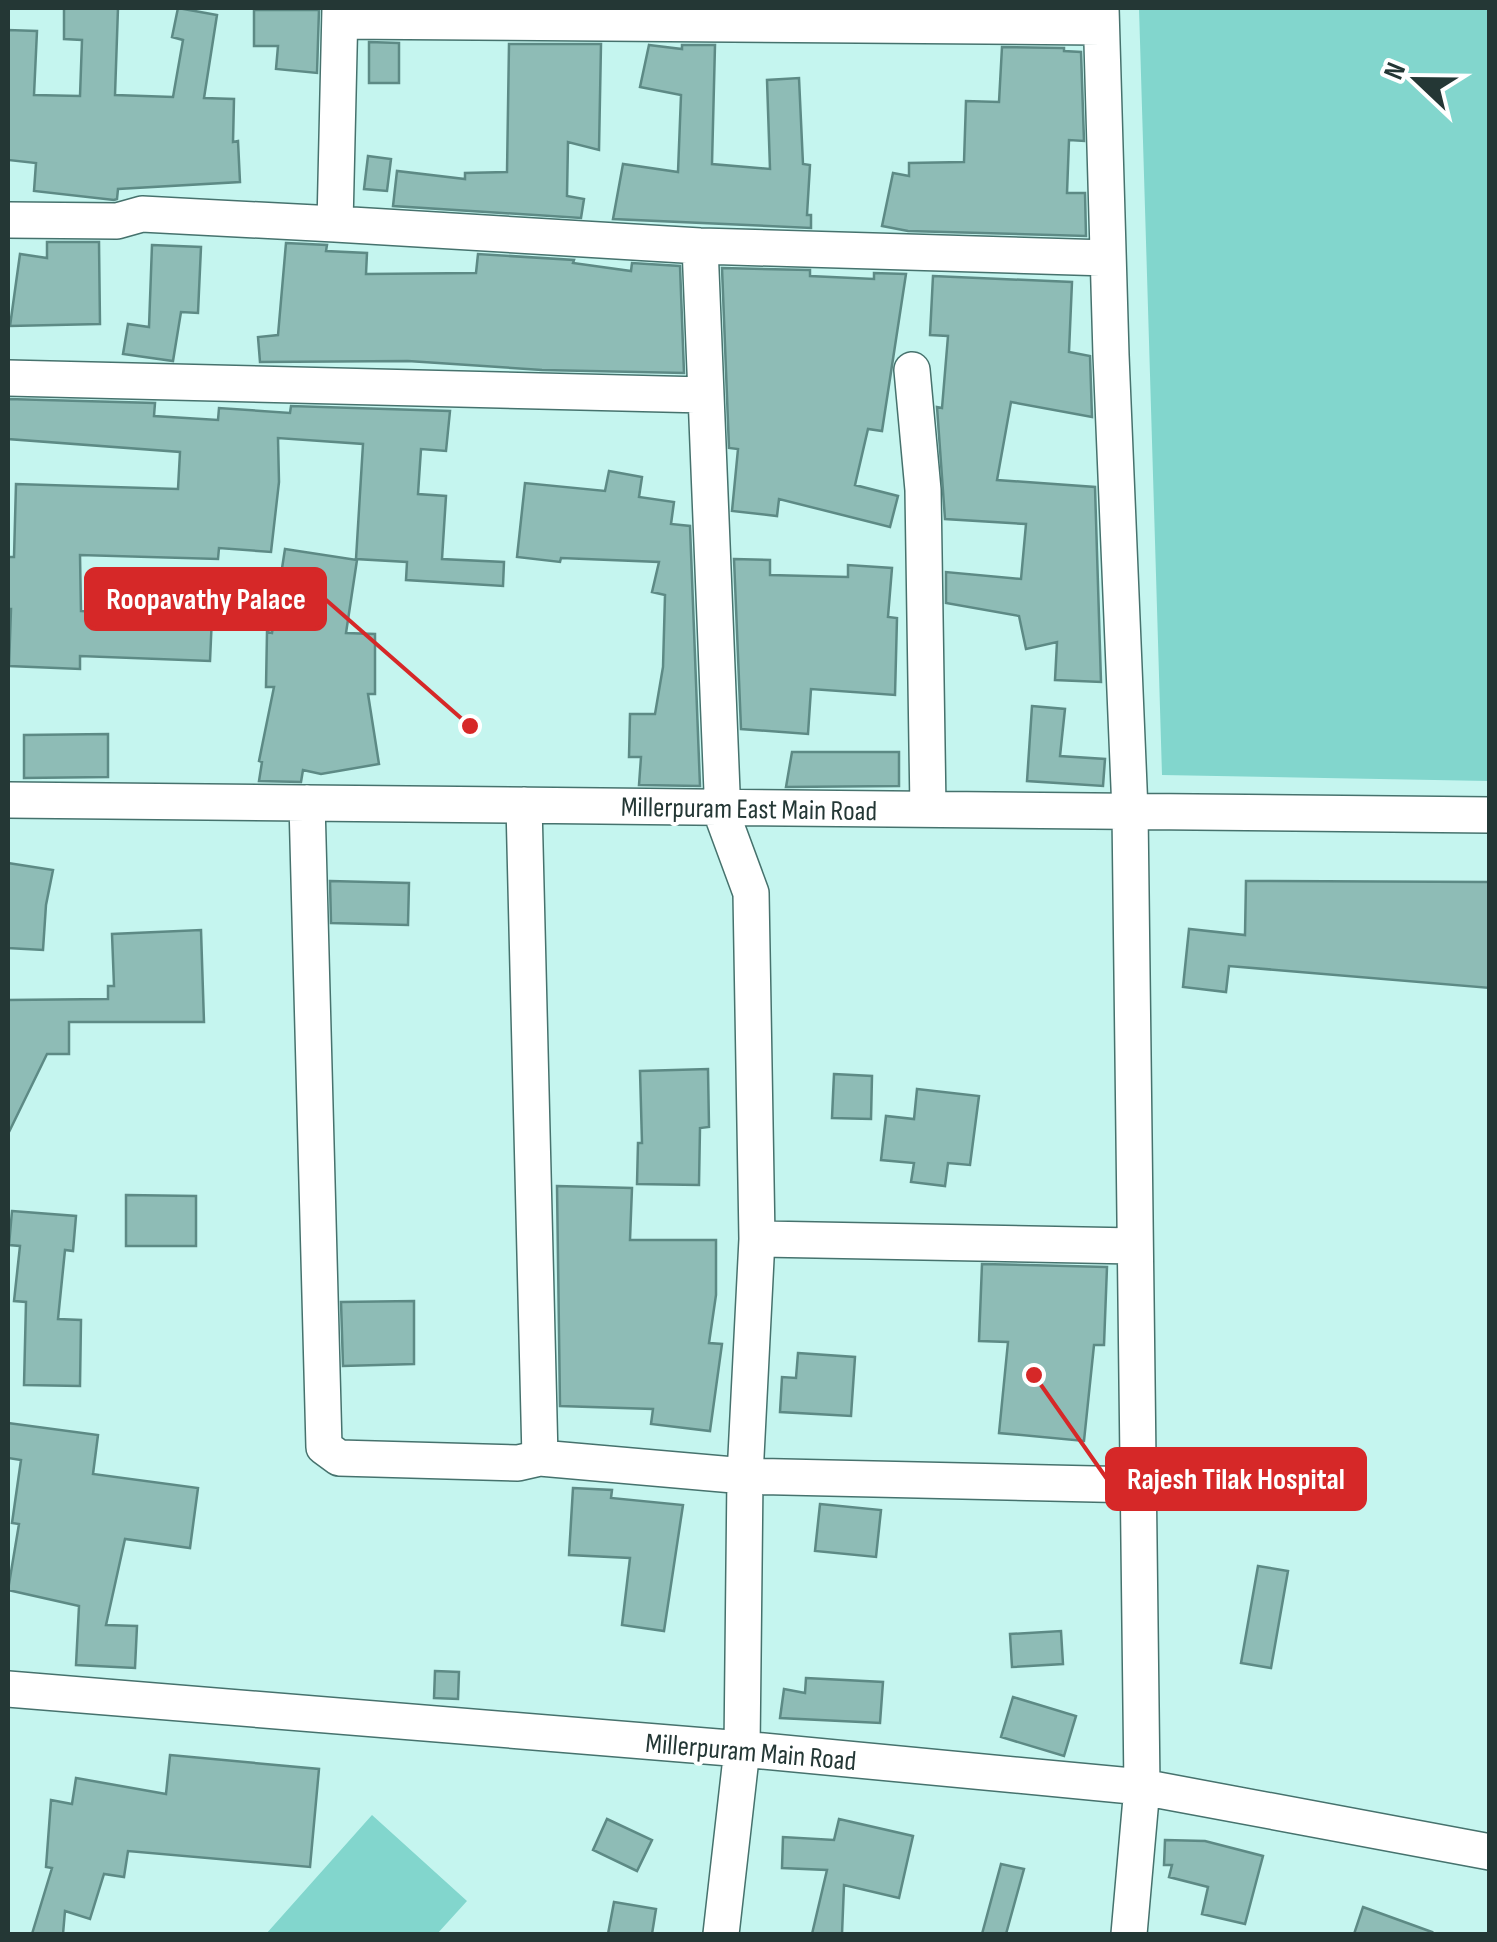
<svg xmlns="http://www.w3.org/2000/svg" width="1497" height="1942" font-family="'Sofia Sans Condensed',sans-serif">
<style>
.green{fill:#82d6cd}
.building{fill:#8ebcb6;stroke:#5d8a85;stroke-width:2.5}
.lines{fill:none;stroke-linecap:round;stroke-linejoin:round}
.street-casing{stroke:#46726d;stroke-width:38}
.street{stroke:#fff;stroke-width:35}
.labels{text-anchor:middle;stroke-width:8;stroke-linejoin:round;paint-order:stroke}
.street-label{font-size:28px;fill:#243735;stroke:#fff}
.leader{fill:none;stroke:#d62828;stroke-width:4}
.callout-dot{fill:#d62828;stroke:#fff;stroke-width:4}
.callout{fill:#d62828;stroke:#d62828;stroke-width:4}
.callout-label{font-size:30px;text-anchor:middle;font-weight:bold;fill:#fff}
</style>
<rect width="100%" height="100%" fill="#c5f5ef"/>
<path class="green" d="M 1139,8 L 1489,8 L 1489,781 L 1162,775 Z
M 372,1815 L 467,1901 L 437,1934 L 266,1934 Z"/>
<path class="building" d="M 64,8 L 118,8 L 115,95 L 173,97 L 183,40 L 172,37 L 178,8 L 217,15 L 204,98 L 234,99 L 233,142 L 238,141 L 240,182 L 118,189 L 117,199 L 114,200 L 34,191 L 36,163 L 8,160 L 8,30 L 37,31 L 34,95 L 80,96 L 82,40 L 64,39 Z
M 254,10 L 319,10 L 317,73 L 276,69 L 278,46 L 254,46 Z
M 369,42 L 399,43 L 399,83 L 369,83 Z
M 509,44 L 601,44 L 599,150 L 568,142 L 567,196 L 584,199 L 581,218 L 393,206 L 397,171 L 465,179 L 465,173 L 507,172 Z
M 649,45 L 682,49 L 682,45 L 715,45 L 712,164 L 770,169 L 767,80 L 799,78 L 803,164 L 810,165 L 807,215 L 811,215 L 811,228 L 613,219 L 623,164 L 678,172 L 681,95 L 640,87 Z
M 1002,47 L 1064,48 L 1064,51 L 1081,52 L 1084,141 L 1069,140 L 1067,193 L 1085,193 L 1086,236 L 908,231 L 882,226 L 893,173 L 909,176 L 909,163 L 964,162 L 966,101 L 999,102 Z
M 368,156 L 391,159 L 387,191 L 364,189 Z
M 47,242 L 99,242 L 100,324 L 10,326 L 20,254 L 47,258 Z
M 286,243 L 327,245 L 326,251 L 367,253 L 366,274 L 476,273 L 478,254 L 574,260 L 573,263 L 631,271 L 632,263 L 680,266 L 684,373 L 542,370 L 408,361 L 260,362 L 258,337 L 278,335 Z
M 152,245 L 201,247 L 198,313 L 181,312 L 173,361 L 123,354 L 128,324 L 149,327 Z
M 722,268 L 810,270 L 810,276 L 874,279 L 874,273 L 906,274 L 882,431 L 868,429 L 855,485 L 898,496 L 890,527 L 779,499 L 777,516 L 732,511 L 738,449 L 729,448 Z
M 933,276 L 1072,282 L 1069,352 L 1090,356 L 1092,417 L 1011,402 L 997,480 L 1095,487 L 1101,682 L 1055,680 L 1057,642 L 1026,649 L 1019,616 L 946,603 L 946,572 L 1021,579 L 1026,524 L 945,519 L 937,407 L 942,408 L 948,336 L 930,335 Z
M 8,399 L 155,403 L 154,416 L 218,420 L 219,408 L 290,413 L 291,406 L 450,411 L 446,451 L 421,449 L 418,494 L 446,496 L 442,559 L 504,562 L 503,586 L 406,580 L 407,562 L 356,559 L 363,444 L 278,438 L 279,482 L 271,552 L 219,548 L 218,559 L 80,555 L 81,611 L 212,616 L 210,661 L 80,656 L 80,669 L 9,666 L 11,609 L 8,609 L 8,557 L 14,557 L 16,484 L 178,489 L 180,452 L 8,439 Z
M 609,471 L 642,477 L 639,497 L 674,502 L 671,524 L 690,526 L 700,786 L 639,785 L 641,757 L 629,757 L 630,714 L 655,714 L 663,667 L 665,595 L 652,592 L 659,562 L 561,558 L 560,562 L 517,557 L 525,483 L 605,491 Z
M 285,549 L 357,560 L 346,633 L 375,634 L 375,694 L 368,694 L 379,764 L 321,774 L 303,770 L 301,782 L 259,781 L 262,762 L 259,761 L 274,687 L 266,687 L 267,632 L 272,633 Z
M 734,559 L 770,560 L 770,575 L 848,577 L 848,565 L 892,568 L 888,617 L 897,618 L 895,695 L 811,689 L 808,734 L 741,729 Z
M 1032,706 L 1065,709 L 1060,756 L 1105,759 L 1103,786 L 1027,781 Z
M 108,734 L 108,777 L 24,778 L 24,735 Z
M 792,752 L 899,752 L 899,786 L 786,787 Z
M 8,863 L 53,870 L 46,905 L 43,950 L 8,948 Z
M 330,881 L 409,883 L 408,925 L 331,923 Z
M 1246,881 L 1490,882 L 1490,988 L 1229,966 L 1226,992 L 1183,987 L 1189,929 L 1245,935 Z
M 201,930 L 204,1022 L 69,1022 L 69,1054 L 47,1054 L 8,1134 L 8,1000 L 108,999 L 108,986 L 114,986 L 112,934 Z
M 708,1069 L 709,1127 L 700,1128 L 699,1185 L 637,1184 L 638,1143 L 642,1143 L 640,1071 Z
M 834,1074 L 872,1076 L 871,1119 L 832,1118 Z
M 917,1089 L 979,1096 L 970,1165 L 948,1163 L 945,1186 L 911,1182 L 914,1163 L 881,1160 L 886,1116 L 914,1119 Z
M 557,1186 L 632,1188 L 630,1240 L 716,1240 L 716,1295 L 709,1343 L 722,1344 L 710,1431 L 651,1424 L 653,1409 L 560,1406 Z
M 126,1195 L 196,1196 L 196,1246 L 126,1246 Z
M 12,1211 L 76,1216 L 73,1251 L 65,1250 L 58,1319 L 81,1320 L 80,1386 L 24,1385 L 26,1302 L 14,1301 L 20,1246 L 9,1245 Z
M 982,1264 L 1107,1267 L 1104,1345 L 1094,1345 L 1084,1441 L 999,1433 L 1008,1342 L 979,1341 Z
M 414,1301 L 414,1364 L 343,1366 L 341,1302 Z
M 798,1353 L 855,1357 L 851,1416 L 780,1412 L 782,1377 L 796,1378 Z
M 8,1423 L 98,1435 L 93,1474 L 198,1488 L 190,1548 L 125,1539 L 106,1625 L 137,1626 L 135,1668 L 76,1665 L 79,1606 L 8,1590 L 19,1524 L 12,1523 L 21,1460 L 8,1458 Z
M 573,1488 L 612,1490 L 611,1498 L 683,1505 L 664,1631 L 622,1625 L 630,1558 L 569,1555 Z
M 820,1504 L 881,1510 L 876,1557 L 815,1551 Z
M 1258,1566 L 1288,1571 L 1271,1668 L 1241,1663 Z
M 1061,1631 L 1063,1664 L 1012,1667 L 1010,1634 Z
M 435,1671 L 459,1672 L 458,1699 L 434,1698 Z
M 806,1678 L 883,1682 L 880,1723 L 780,1718 L 784,1689 L 805,1693 Z
M 1013,1697 L 1076,1716 L 1064,1756 L 1001,1737 Z
M 170,1755 L 319,1769 L 310,1867 L 128,1851 L 124,1877 L 104,1874 L 90,1919 L 65,1911 L 63,1934 L 32,1934 L 52,1868 L 46,1867 L 51,1800 L 72,1804 L 76,1778 L 166,1794 Z
M 607,1819 L 652,1840 L 637,1871 L 593,1850 Z
M 839,1819 L 913,1836 L 899,1898 L 844,1885 L 842,1934 L 812,1934 L 827,1870 L 782,1868 L 783,1837 L 834,1840 Z
M 1165,1840 L 1205,1841 L 1263,1856 L 1245,1924 L 1202,1914 L 1208,1887 L 1169,1877 L 1172,1865 L 1164,1865 Z
M 1001,1864 L 1024,1869 L 1006,1934 L 982,1934 Z
M 614,1902 L 656,1909 L 652,1934 L 608,1934 Z
M 1363,1907 L 1432,1932 L 1431,1934 L 1354,1934 Z"/>
<g class="lines">
<defs>
<path id="street" d="M 340,8 L 335,224 L 700,246 L 1108,258
M 1101,8 L 1111,355 L 1130,811 L 1142,1787 L 1129,1934
M 340,21 L 1101,27
M 8,220 L 117,221 L 142,214 L 335,224
M 700,246 L 723,817 L 751,893 L 757,1239 L 745,1476 L 742,1749 L 721,1934
M 912,370 L 923,490 L 928,809
M 8,378 L 705,395
M 8,800 L 1490,815
M 307,803 L 324,1447 L 339,1458 L 518,1463 L 540,1458 L 745,1476 L 1139,1485
M 524,805 L 540,1458
M 757,1239 L 1135,1246
M 8,1689 L 742,1749 L 1142,1787 L 1490,1852"/>
</defs>
<use href="#street" class="street-casing"/>
<use href="#street" class="street"/>
</g>
<g class="labels">
<g class="street-label">
<text transform="translate(749 808) rotate(1)" y="10">Millerpuram East Main Road</text>
<text transform="translate(751 1751) rotate(5)" y="10">Millerpuram Main Road</text>
</g>
</g>
<path class="leader" d="M470 726L325 599M1034 1375L1107 1479"/>
<g class="callout-dot">
<circle cx="470" cy="726" r="10"/>
<circle cx="1034" cy="1375" r="10"/>
</g>
<g class="callout">
<rect x="86" y="569" width="239" height="60" rx="10"/>
<rect x="1107" y="1449" width="258" height="60" rx="10"/>
</g>
<g class="callout-label">
<text x="206" y="609">Roopavathy Palace</text>
<text x="1236" y="1489">Rajesh Tilak Hospital</text>
</g>
<rect width="1497" height="1942" fill="none" stroke="#243735" stroke-width="20"/>
<g transform="translate(1417 80) rotate(292)" stroke="#ffffff" stroke-width="8" paint-order="stroke">
<path d="M0-8L18 38L0 25L-18 38Z" fill="#243735"/>
<text y="-15" font-size="28" font-weight="bold" text-anchor="middle" fill="#243735">N</text>
</g>
</svg>
